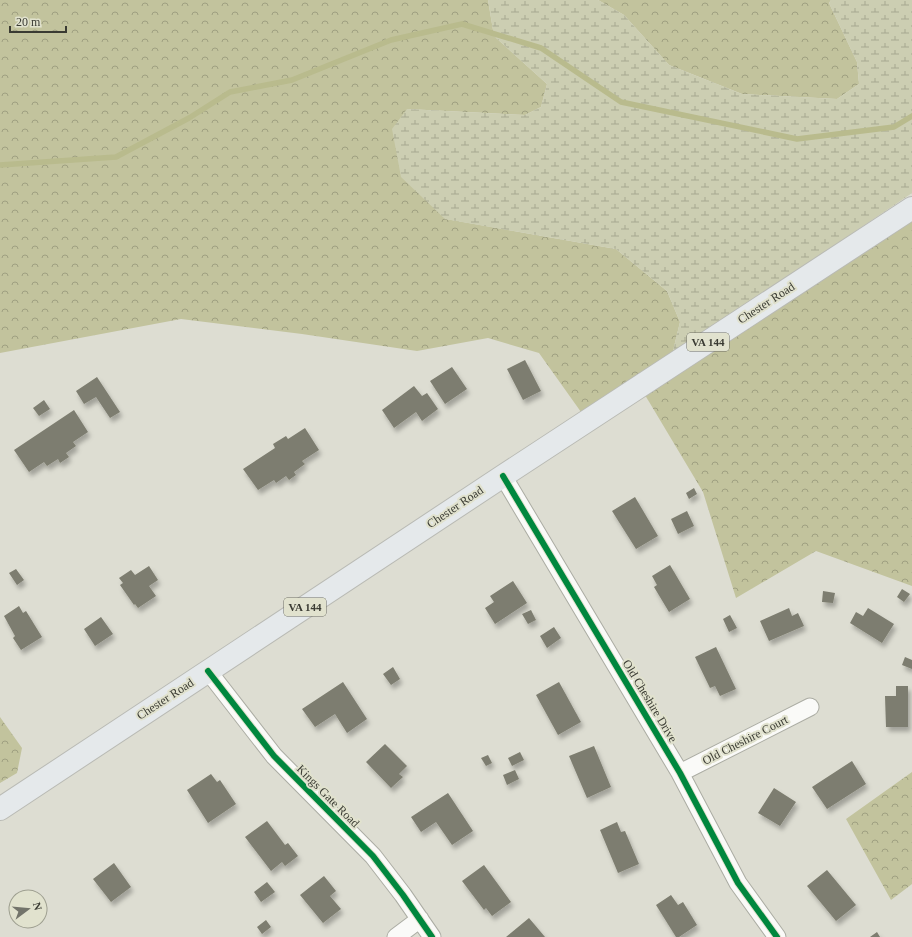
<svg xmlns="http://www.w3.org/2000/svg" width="912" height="937" font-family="Georgia,serif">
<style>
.forest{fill:url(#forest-crowns)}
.wetland{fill:url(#wetland-marsh)}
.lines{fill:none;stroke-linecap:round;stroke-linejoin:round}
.stream{stroke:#b9bb8d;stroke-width:5.5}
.building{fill:#7d7d6f;filter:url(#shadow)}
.street-casing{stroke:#abaca3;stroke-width:19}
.primary-casing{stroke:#b9bab4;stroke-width:24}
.street{stroke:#fafaf8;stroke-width:17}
.primary{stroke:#e5e9eb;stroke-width:22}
.cycleway-casing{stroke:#e1e2ce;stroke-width:8}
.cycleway{stroke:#00873e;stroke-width:6}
.labels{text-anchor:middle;stroke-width:4;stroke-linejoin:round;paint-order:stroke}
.shield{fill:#e1e2ce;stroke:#6c6d62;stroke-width:1}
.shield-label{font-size:11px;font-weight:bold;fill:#3a3b33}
.street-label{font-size:12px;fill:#3a3b33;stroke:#e1e2ce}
</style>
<defs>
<pattern id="forest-crowns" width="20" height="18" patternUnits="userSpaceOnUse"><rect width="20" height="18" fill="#c2c39d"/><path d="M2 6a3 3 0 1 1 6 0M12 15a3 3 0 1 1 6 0" fill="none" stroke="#9fa081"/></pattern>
<pattern id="wetland-marsh" width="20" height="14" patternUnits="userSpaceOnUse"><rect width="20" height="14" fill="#ccceb2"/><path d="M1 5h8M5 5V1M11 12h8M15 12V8" fill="none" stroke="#a7a891"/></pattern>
<filter id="shadow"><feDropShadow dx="2.5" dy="4.5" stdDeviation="2" flood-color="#0004"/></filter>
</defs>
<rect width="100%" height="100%" fill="#ddddd2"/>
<path class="forest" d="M 0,0 L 488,0 L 494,36 L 547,84 L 541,107 L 525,115 L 407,109 L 446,219 L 616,249 L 667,291 L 680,322 L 672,355 L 581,412 L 539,353 L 488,338 L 417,351 L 302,334 L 181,319 L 0,353 Z
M 598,0 L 831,0 L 829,3 L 857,62 L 859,84 L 837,99 L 742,94 L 669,65 L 624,15 Z
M 912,220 L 912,586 L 816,551 L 736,598 L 703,492 L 645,395 Z
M 0,717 L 22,748 L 17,773 L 0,783 Z
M 912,772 L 912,884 L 891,900 L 846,819 Z"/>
<path class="wetland" d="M 488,0 L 598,0 L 624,15 L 669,65 L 742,94 L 837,99 L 859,84 L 857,62 L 829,3 L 831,0 L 912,0 L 912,193 L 672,355 L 680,322 L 667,291 L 616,249 L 445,219 L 401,177 L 392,129 L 407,109 L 525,115 L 541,107 L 547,84 L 494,36 Z"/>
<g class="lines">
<path class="stream" d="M 0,165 L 116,157 L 189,118 L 230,92 L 292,80 L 391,40 L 462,24 L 541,48 L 621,102 L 797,139 L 894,127 L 912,116"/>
</g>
<path class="building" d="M 525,360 L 541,391 L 523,400 L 507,369 Z
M 452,367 L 467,389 L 445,404 L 430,381 Z
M 97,377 L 120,412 L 110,418 L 96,397 L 84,404 L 76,391 Z
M 414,386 L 422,396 L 427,393 L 438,409 L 422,421 L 416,412 L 394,428 L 382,410 Z
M 44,400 L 50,409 L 39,416 L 33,408 Z
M 74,410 L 88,432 L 73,442 L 76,446 L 66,453 L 69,457 L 60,463 L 58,459 L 47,466 L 44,462 L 29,472 L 14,450 Z
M 305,428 L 319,450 L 302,461 L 305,464 L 294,472 L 296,475 L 289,480 L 286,476 L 276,483 L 274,480 L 258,490 L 243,469 L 275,448 L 273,444 L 286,436 L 288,439 Z
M 694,488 L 697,494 L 689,499 L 686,493 Z
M 635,497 L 658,536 L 636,549 L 612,511 Z
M 687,511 L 694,526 L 678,534 L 671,519 Z
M 670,565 L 690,599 L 669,612 L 654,587 L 657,585 L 652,576 Z
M 149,566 L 158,580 L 149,586 L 156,596 L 138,608 L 135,604 L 134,605 L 120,585 L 123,583 L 119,578 L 131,570 L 135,575 Z
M 16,569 L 24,580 L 17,585 L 9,573 Z
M 513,581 L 527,603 L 495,624 L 485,608 L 494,602 L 490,596 Z
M 902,589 L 910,594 L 904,602 L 897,597 Z
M 823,591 L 835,593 L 833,603 L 822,602 Z
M 19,606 L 23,613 L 26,611 L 42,637 L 21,650 L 13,638 L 15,636 L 4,616 Z
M 789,608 L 792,616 L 798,613 L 804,626 L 769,641 L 760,621 Z
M 868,608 L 894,624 L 882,643 L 850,623 L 856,612 L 863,616 Z
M 531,610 L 536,620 L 528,624 L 522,614 Z
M 730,615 L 737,628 L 729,632 L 723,619 Z
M 101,617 L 113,634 L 95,646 L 84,629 Z
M 554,627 L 561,638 L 547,648 L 540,636 Z
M 716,647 L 736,689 L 720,696 L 715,686 L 710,688 L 695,657 Z
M 905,657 L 912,660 L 912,669 L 902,665 Z
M 393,667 L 400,679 L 391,685 L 383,674 Z
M 343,682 L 367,719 L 347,733 L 335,714 L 315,727 L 302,709 Z
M 559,682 L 581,722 L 558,735 L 536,695 Z
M 896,686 L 908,686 L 908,727 L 886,727 L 885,696 L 896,696 Z
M 385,744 L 407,766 L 399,774 L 403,777 L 391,788 L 366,762 Z
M 594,746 L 611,787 L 587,798 L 569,756 Z
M 520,752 L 524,760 L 512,766 L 508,758 Z
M 488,755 L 492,763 L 486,766 L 481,758 Z
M 852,761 L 866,784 L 827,809 L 812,787 Z
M 515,770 L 519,779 L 507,785 L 503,775 Z
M 211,774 L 217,782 L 220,780 L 236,804 L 208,823 L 187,790 Z
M 774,788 L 796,802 L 780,826 L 758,813 Z
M 448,793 L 473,831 L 452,845 L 436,822 L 421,832 L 411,817 Z
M 267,821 L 285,845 L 288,843 L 298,856 L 285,866 L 282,862 L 271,871 L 245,837 Z
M 617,822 L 621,832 L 625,831 L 639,864 L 618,873 L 600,830 Z
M 114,863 L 131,887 L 111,902 L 93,879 Z
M 484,865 L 511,902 L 492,916 L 486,908 L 484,910 L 462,881 Z
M 827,870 L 856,905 L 836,921 L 807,886 Z
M 324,876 L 336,891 L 330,896 L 341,909 L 323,923 L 300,895 Z
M 267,882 L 275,892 L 261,902 L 254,892 Z
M 671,895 L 678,905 L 683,902 L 697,925 L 679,937 L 676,937 L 656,905 Z
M 529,918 L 545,937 L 506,937 Z
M 266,920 L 271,927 L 262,934 L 257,927 Z
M 877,932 L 880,937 L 870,937 Z"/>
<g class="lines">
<defs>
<path id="street" d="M 503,476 L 680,773 L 738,883 L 777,937
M 208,671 L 274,756 L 373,856 L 403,895 L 432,937
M 680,773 L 810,707
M 396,937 L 420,919"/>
<path id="primary" d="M 0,809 L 503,476 L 912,208"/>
</defs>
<use href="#street" class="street-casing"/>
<use href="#primary" class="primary-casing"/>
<use href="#street" class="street"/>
<use href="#primary" class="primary"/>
<defs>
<path id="cycleway" d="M 503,476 L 680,773 L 738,883 L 777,937
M 208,671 L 274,756 L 373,856 L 403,895 L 432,937"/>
</defs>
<use href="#cycleway" class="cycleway-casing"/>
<use href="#cycleway" class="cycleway"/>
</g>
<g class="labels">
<g class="shield">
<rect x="687" y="333" width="42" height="18" rx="3"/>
<rect x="284" y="598" width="42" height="18" rx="3"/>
</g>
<g class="shield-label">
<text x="708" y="346">VA 144</text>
<text x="305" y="611">VA 144</text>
</g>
<g class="street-label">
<text transform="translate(766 303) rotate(-33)" y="4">Chester Road</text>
<text transform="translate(455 507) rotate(-34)" y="4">Chester Road</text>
<text transform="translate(165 699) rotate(-33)" y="4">Chester Road</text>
<text transform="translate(650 701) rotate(59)" y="4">Old Cheshire Drive</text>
<text transform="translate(745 740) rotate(-27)" y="4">Old Cheshire Court</text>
<text transform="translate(328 796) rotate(45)" y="4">Kings Gate Road</text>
</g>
</g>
<g transform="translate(28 909) rotate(74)"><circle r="19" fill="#e1e2ce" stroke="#9e9f90"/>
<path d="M0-3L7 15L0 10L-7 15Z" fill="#73746b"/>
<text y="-6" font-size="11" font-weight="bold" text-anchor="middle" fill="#3a3b33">N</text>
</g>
<path d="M10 26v6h56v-6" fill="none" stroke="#3a3b33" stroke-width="2"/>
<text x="16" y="26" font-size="12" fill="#3a3b33" stroke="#e1e2ce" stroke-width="3" paint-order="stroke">20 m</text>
</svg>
